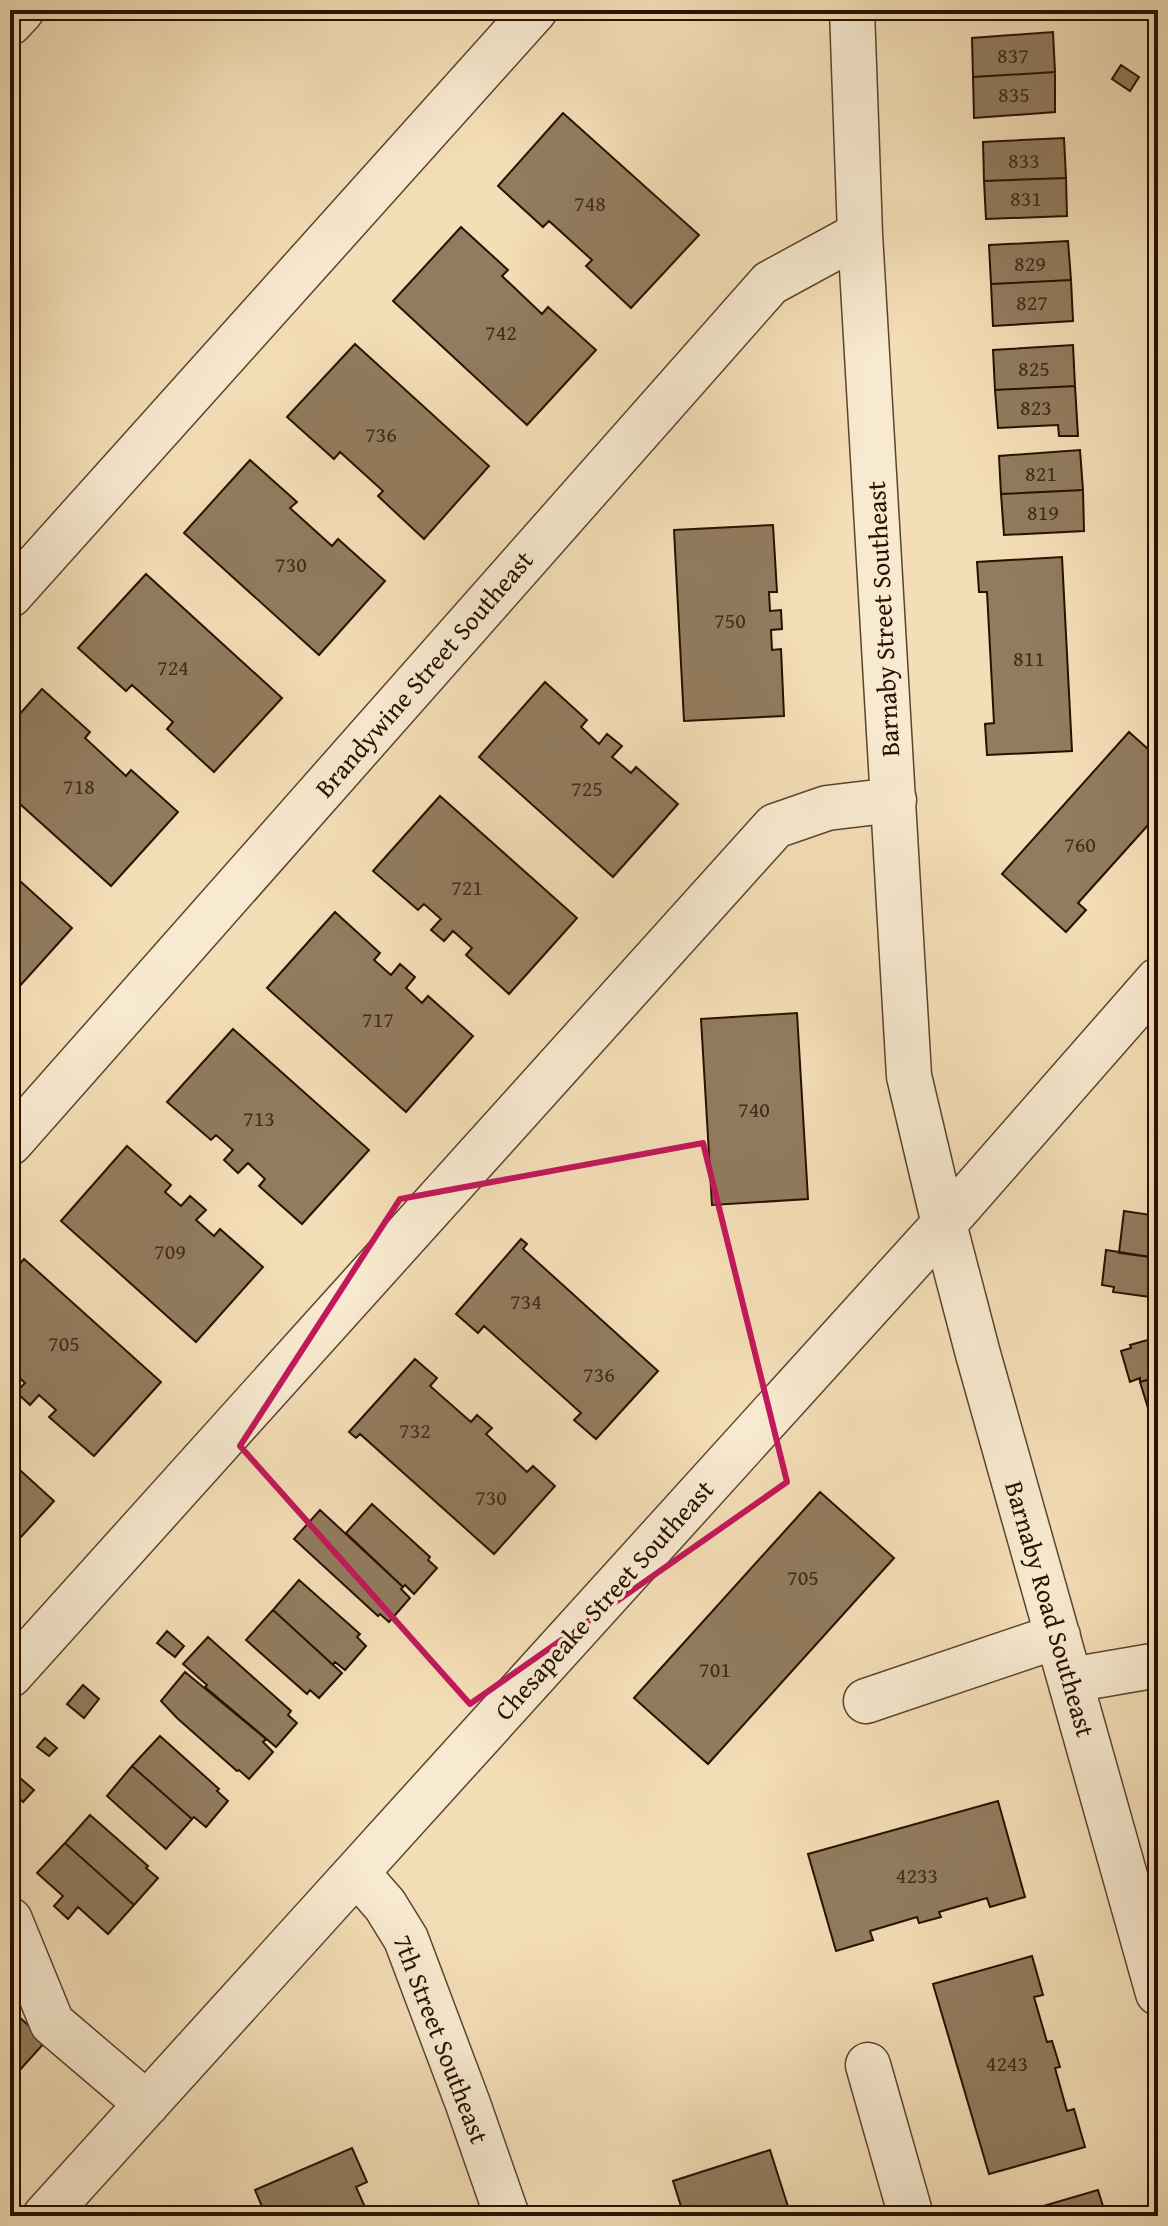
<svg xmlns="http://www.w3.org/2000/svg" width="1168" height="2226" font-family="'Gentium Book Plus',serif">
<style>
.building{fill:#927c5f;stroke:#281100;stroke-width:2}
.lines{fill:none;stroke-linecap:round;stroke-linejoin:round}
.minor-casing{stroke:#5b442e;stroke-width:47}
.minor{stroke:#f8ead0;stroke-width:44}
.marked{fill:none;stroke:#c2185b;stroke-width:6;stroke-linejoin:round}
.labels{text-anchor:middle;stroke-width:7;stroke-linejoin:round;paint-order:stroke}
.number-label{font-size:22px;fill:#422c18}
.street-label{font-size:26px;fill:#281100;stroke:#f8ead0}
</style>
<rect width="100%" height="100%" fill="#f4deb7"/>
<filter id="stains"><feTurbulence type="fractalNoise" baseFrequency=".0025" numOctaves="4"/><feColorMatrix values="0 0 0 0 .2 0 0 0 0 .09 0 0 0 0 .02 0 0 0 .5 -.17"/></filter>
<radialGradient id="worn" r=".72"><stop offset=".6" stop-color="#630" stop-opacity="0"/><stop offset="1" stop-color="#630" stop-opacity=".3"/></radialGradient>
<path class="building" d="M 1053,32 L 1055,72 L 973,77 L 972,38 Z
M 1121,65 L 1139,77 L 1130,91 L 1112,79 Z
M 1055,72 L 1055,112 L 974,118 L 973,77 Z
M 563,113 L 699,235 L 631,308 L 586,266 L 592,260 L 549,221 L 543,227 L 498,186 Z
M 1064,138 L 1066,178 L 984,181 L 983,142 Z
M 1066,178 L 1067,216 L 986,219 L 984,181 Z
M 461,227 L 508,270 L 502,276 L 542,314 L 548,307 L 596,350 L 527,425 L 393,301 Z
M 1068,241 L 1071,280 L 991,284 L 989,245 Z
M 1071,280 L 1073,321 L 993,326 L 991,284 Z
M 355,344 L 489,466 L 424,539 L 378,496 L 383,491 L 340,452 L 334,459 L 287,417 Z
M 1073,345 L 1075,386 L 995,390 L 993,350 Z
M 1075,386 L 1078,436 L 1059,436 L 1058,425 L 998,428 L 995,390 Z
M 1080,450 L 1083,490 L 1001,494 L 999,456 Z
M 250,460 L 297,502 L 290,508 L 332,546 L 338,539 L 385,581 L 319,655 L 184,533 Z
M 1083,490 L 1084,531 L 1004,535 L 1001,494 Z
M 773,525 L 777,592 L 769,592 L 770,611 L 781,610 L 782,629 L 771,630 L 772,650 L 781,649 L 784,716 L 684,721 L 674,530 Z
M 1062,557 L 1072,751 L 987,755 L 985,724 L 994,723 L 987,592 L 979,592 L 977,562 Z
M 146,574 L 282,698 L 214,772 L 167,729 L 173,722 L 132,685 L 126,691 L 78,648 Z
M 545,682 L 587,720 L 581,727 L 599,744 L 607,734 L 622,746 L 612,757 L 631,773 L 636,767 L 678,804 L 613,877 L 479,757 Z
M 42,689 L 90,732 L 85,738 L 126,776 L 131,770 L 178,812 L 111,886 L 10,795 L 10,725 Z
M 1129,732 L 1158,758 L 1158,814 L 1078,903 L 1086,910 L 1066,932 L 1002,874 Z
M 440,796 L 577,918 L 509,994 L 466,955 L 472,948 L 453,931 L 444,941 L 431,930 L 441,919 L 424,904 L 418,910 L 373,871 Z
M 10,872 L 72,928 L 10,997 Z
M 335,912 L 380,953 L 374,960 L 391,975 L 400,964 L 415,977 L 406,988 L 422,1003 L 428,996 L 473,1036 L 406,1112 L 267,988 Z
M 797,1013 L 808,1199 L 712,1205 L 701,1019 Z
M 233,1029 L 369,1150 L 302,1224 L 259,1186 L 265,1179 L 248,1163 L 238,1173 L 224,1160 L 233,1150 L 216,1135 L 211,1140 L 167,1102 Z
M 127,1146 L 171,1185 L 165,1192 L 181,1206 L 190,1196 L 206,1210 L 196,1220 L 214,1236 L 220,1229 L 263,1267 L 196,1342 L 61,1221 Z
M 1124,1211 L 1158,1216 L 1158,1258 L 1119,1253 Z
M 521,1239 L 527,1244 L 523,1249 L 658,1371 L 596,1439 L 574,1420 L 581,1413 L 484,1326 L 478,1333 L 456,1314 Z
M 1106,1250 L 1158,1258 L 1158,1298 L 1113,1292 L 1114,1287 L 1102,1285 Z
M 24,1259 L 161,1382 L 94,1456 L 49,1417 L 56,1410 L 39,1395 L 30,1405 L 16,1392 L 25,1383 L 10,1369 L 10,1275 Z
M 1158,1337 L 1158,1377 L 1140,1382 L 1140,1378 L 1130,1382 L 1121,1351 L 1131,1348 L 1130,1345 Z
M 415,1359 L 437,1378 L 430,1386 L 471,1422 L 477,1415 L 492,1428 L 486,1434 L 527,1472 L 533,1466 L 555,1486 L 494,1554 L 360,1434 L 356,1438 L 349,1432 Z
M 1158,1377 L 1158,1419 L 1152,1421 L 1140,1382 Z
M 11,1462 L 54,1501 L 10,1549 L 10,1462 Z
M 820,1492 L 894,1558 L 708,1764 L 634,1698 Z
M 372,1504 L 430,1557 L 428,1560 L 437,1568 L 414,1594 L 405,1585 L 403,1587 L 346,1533 Z
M 320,1510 L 403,1587 L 401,1589 L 410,1598 L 389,1622 L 380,1614 L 378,1616 L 294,1539 Z
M 299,1580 L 360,1634 L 357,1637 L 366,1646 L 345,1670 L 335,1662 L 333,1665 L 273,1610 Z
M 273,1610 L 342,1673 L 319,1698 L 310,1690 L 307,1694 L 246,1640 Z
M 167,1631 L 184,1646 L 175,1657 L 157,1643 Z
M 208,1637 L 291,1711 L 288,1715 L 297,1723 L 276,1747 L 205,1687 L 207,1685 L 183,1664 Z
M 185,1672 L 266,1739 L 263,1742 L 273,1752 L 249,1779 L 239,1770 L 237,1771 L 177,1718 L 161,1701 Z
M 83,1685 L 99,1699 L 84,1718 L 67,1704 Z
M 160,1736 L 219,1789 L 217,1791 L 228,1801 L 206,1827 L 194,1817 L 192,1819 L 132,1766 Z
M 45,1738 L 57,1748 L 49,1756 L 37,1747 Z
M 132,1766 L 192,1819 L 166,1849 L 107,1796 Z
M 20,1778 L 34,1790 L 23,1802 L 11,1790 Z
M 998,1801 L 1025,1897 L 990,1907 L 987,1898 L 939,1912 L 941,1917 L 919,1923 L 917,1917 L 870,1931 L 873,1940 L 836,1951 L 808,1854 Z
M 90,1815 L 148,1866 L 146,1868 L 158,1878 L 134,1905 L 65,1843 Z
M 65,1843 L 134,1905 L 108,1934 L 78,1907 L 68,1919 L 54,1906 L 63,1896 L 37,1873 Z
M 1032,1956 L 1043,1995 L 1034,1997 L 1047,2042 L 1052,2041 L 1060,2067 L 1055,2068 L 1067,2111 L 1074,2109 L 1085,2147 L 989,2174 L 933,1984 Z
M 10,2009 L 46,2041 L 10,2081 Z
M 352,2148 L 367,2182 L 356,2187 L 369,2216 L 266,2216 L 255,2190 Z
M 770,2150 L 791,2216 L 684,2216 L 673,2181 Z
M 1098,2190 L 1106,2216 L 1009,2216 Z"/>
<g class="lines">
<defs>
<path id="minor" d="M 852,10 L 860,234 L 909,1076 L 944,1224 L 978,1354 L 1158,1993
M 10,23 L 22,10
M 10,595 L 535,10
M 10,1143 L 770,283 L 860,234
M 10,1675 L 775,826 L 827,808 L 894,800
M 1071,1680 L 1158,1665
M 866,1701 L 1058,1636
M 357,1873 L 385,1905 L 406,1939 L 468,2104 L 507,2216
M 10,1920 L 52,2023 L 147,2104
M 868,2065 L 911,2216
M 45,2216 L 944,1224 L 1158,980"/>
</defs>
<use href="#minor" class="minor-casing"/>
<use href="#minor" class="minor"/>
</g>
<path class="marked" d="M 703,1143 L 787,1482 L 470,1704 L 240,1446 L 400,1199 Z"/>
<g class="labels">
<g class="number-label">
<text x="1013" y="63">837</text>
<text x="1014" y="102">835</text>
<text x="1024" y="168">833</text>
<text x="1026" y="206">831</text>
<text x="590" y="211">748</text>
<text x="1030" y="271">829</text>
<text x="1032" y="310">827</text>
<text x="501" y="340">742</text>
<text x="1034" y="376">825</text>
<text x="1036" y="415">823</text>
<text x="381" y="442">736</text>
<text x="1041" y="481">821</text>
<text x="1043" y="520">819</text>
<text x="291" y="572">730</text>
<text x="730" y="628">750</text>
<text x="1029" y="666">811</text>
<text x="173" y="675">724</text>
<text x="79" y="794">718</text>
<text x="587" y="796">725</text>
<text x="1080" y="852">760</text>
<text x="467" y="895">721</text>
<text x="378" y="1027">717</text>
<text x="754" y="1117">740</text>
<text x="259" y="1126">713</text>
<text x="170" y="1259">709</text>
<text x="526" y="1309">734</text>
<text x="64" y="1351">705</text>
<text x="599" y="1382">736</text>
<text x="415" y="1438">732</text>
<text x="491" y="1505">730</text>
<text x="803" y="1585">705</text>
<text x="715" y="1677">701</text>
<text x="917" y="1883">4233</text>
<text x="1007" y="2071">4243</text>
</g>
<g class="street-label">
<text transform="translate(883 619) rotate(-93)" y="9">Barnaby Street Southeast</text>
<text transform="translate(424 674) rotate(-49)" y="9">Brandywine Street Southeast</text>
<text transform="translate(604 1600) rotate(-48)" y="9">Chesapeake Street Southeast</text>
<text transform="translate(1050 1609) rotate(74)" y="9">Barnaby Road Southeast</text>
<text transform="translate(441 2039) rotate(69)" y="9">7th Street Southeast</text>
</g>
</g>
<rect width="1168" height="2226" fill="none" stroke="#f4deb7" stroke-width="40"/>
<rect x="12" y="12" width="1144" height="2202" fill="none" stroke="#281100" stroke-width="4"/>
<rect x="20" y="20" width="1128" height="2186" fill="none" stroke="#281100" stroke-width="2"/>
<rect width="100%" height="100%" filter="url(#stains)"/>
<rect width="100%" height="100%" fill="url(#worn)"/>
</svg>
